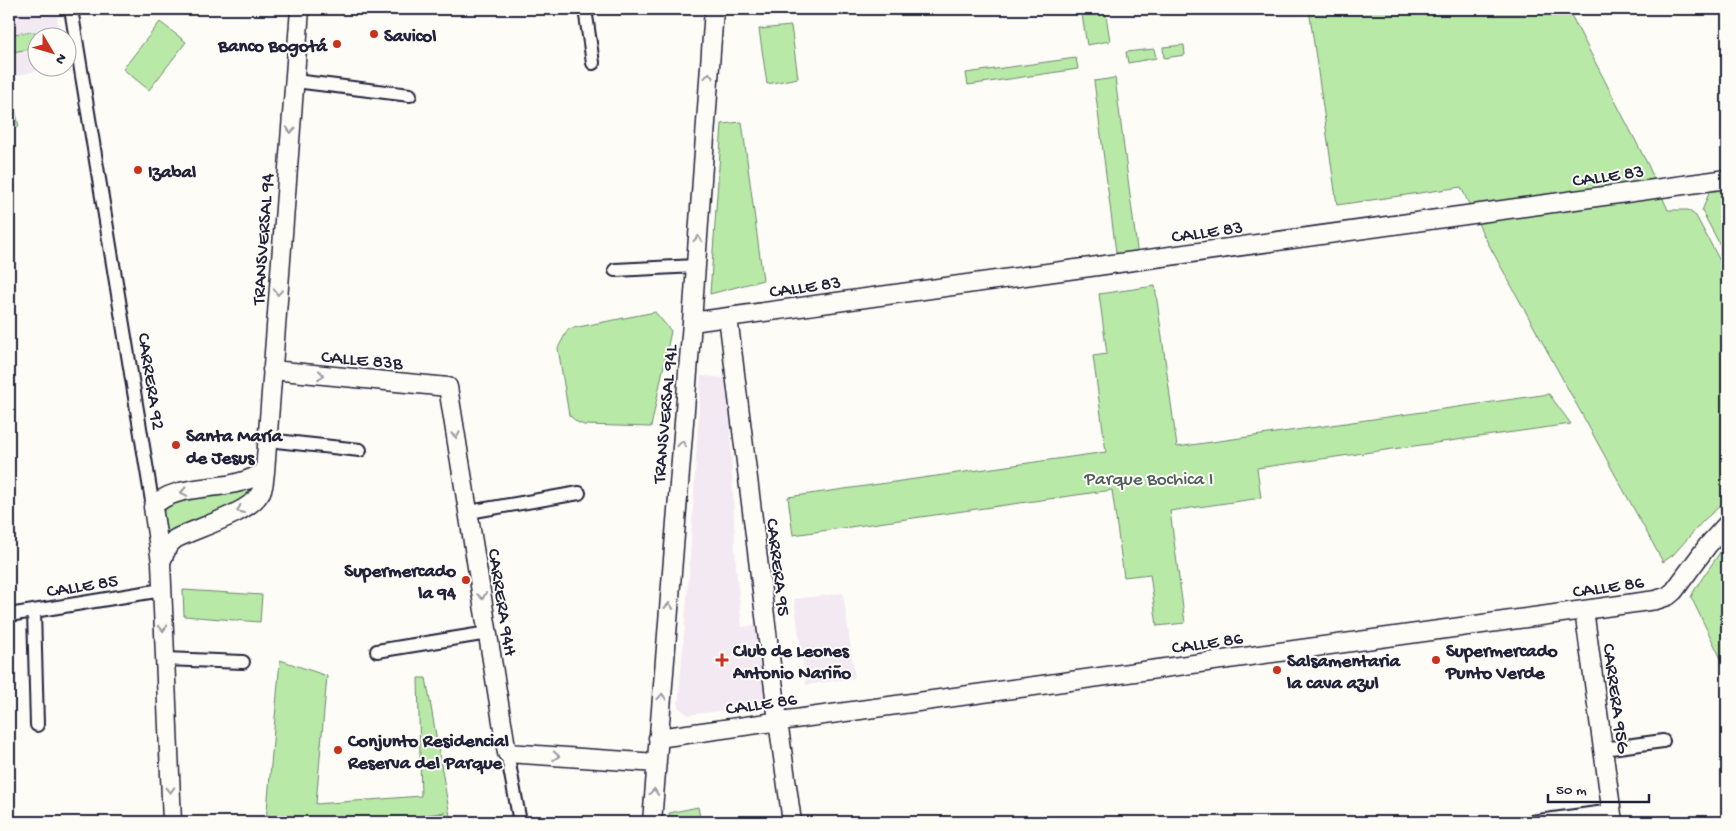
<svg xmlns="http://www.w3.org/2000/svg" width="1736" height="831" font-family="'Gochi Hand',sans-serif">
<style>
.built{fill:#f3e9f2}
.green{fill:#b9e9a7;stroke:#6e8671}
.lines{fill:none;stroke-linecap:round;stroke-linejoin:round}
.street-casing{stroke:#22223b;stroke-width:16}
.secondary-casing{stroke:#22223b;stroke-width:21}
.street{stroke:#fdfcf7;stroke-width:12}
.secondary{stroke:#fdfcf7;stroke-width:18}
.oneway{stroke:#9a9aa2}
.poi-dot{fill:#c8321e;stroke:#fdfcf7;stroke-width:2}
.labels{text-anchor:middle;stroke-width:4;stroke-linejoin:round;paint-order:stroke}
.poi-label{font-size:19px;font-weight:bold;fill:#22223b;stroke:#fdfcf7;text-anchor:start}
.street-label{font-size:19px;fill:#22223b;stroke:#fdfcf7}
.park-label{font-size:19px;fill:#4f5e5b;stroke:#fdfcf7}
</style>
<rect width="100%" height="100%" fill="#fdfcf7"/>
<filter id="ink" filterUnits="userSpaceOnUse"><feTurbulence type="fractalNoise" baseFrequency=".02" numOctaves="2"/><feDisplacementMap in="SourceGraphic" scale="10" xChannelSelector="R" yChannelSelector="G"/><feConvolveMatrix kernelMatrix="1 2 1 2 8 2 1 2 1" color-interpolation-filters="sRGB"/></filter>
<g filter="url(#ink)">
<path class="built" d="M 9,9 L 56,9 L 60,37 L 38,38 L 38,68 L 47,68 L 9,78 Z
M 701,376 L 728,378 L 736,568 L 742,627 L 757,625 L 767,693 L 763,703 L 756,706 L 688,715 L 678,707 L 689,574 Z
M 843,593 L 855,678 L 806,685 L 794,599 Z"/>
<path class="green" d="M 1081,9 L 1105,9 L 1110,41 L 1087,45 Z
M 1309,9 L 1568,9 L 1648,165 L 1668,210 L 1688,210 L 1696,216 L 1727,274 L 1727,500 L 1704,520 L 1673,555 L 1663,562 L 1483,234 L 1461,187 L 1337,205 Z
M 160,22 L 186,42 L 149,90 L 123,69 Z
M 791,26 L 798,78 L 767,84 L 759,29 Z
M 35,32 L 37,48 L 12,52 L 10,34 Z
M 1184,45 L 1185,55 L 1164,58 L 1163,47 Z
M 1154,49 L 1156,58 L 1128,63 L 1126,52 Z
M 1076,58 L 1078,69 L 968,85 L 966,73 Z
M 1115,78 L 1138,257 L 1117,260 L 1094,81 Z
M 9,86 L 10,86 L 19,127 L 9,128 Z
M 742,122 L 763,280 L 710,294 L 722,124 Z
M 1727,187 L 1727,258 L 1702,211 L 1710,190 Z
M 1155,286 L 1177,447 L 1549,394 L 1571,424 L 1257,468 L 1261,498 L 1170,511 L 1185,623 L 1157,626 L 1150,574 L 1124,577 L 1112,490 L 793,535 L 788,497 L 1106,452 L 1093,356 L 1107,354 L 1099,294 Z
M 655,312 L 671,331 L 651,427 L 584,425 L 577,422 L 569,415 L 558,348 L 568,329 Z
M 252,484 L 251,492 L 247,500 L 170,533 L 166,530 C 160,518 162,509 171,498 Z
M 1727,542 L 1727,671 L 1691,597 L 1695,589 Z
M 183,590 L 262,595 L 260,622 L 184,616 Z
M 280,660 L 327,676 L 316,804 L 421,796 L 418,678 L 426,678 L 451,822 L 419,822 L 445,812 L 387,822 L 266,822 Z
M 698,807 L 701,822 L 671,822 L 669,813 Z"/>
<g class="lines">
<defs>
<path id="street" d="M 71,9 L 153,507
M 585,9 L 593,63
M 295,81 L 410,95
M 615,270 L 696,266
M 267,440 L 360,450
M 469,512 L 579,493
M 34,611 L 37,725
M 9,615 L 162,590
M 377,651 L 488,633
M 165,659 L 243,662
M 1603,749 L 1663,741
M 507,753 L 520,822
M 1531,822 L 1612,811"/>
<path id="secondary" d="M 728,317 L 778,721 L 792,822
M 692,322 L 1727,179
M 272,370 L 448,387 L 507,753 L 657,763
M 161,562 L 168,546 L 175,539 C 196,528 247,514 259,495 C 264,489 264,480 265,472 L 300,9
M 1584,610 L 1613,822
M 658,738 L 1656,600 L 1668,596 L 1674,591 L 1708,545 L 1727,524
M 172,822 L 161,562 L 153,507 C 171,485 214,490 240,482 C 249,480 257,476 265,472
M 652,822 L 692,322 L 714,9"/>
</defs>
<use href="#street" class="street-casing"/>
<use href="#secondary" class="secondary-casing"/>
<use href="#street" class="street"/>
<use href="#secondary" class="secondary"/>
</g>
<defs><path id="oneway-chevron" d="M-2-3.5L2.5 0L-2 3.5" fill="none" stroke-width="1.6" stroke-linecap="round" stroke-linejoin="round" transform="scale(1.25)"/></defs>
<g class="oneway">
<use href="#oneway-chevron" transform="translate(709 76) rotate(-86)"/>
<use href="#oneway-chevron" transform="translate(291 130) rotate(94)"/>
<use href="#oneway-chevron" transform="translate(698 239) rotate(-86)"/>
<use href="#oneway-chevron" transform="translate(278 292) rotate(94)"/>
<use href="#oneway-chevron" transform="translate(321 375) rotate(5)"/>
<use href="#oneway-chevron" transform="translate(456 435) rotate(81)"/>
<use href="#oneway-chevron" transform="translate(682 444) rotate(-85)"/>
<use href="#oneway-chevron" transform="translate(184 492) rotate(170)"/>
<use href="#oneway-chevron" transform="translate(240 510) rotate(155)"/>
<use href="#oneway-chevron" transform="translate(482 596) rotate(81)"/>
<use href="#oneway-chevron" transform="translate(669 606) rotate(-85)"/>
<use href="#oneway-chevron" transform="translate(163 628) rotate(88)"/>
<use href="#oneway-chevron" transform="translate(662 697) rotate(-86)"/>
<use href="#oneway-chevron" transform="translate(556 756) rotate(4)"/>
<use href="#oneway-chevron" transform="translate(170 790) rotate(88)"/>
<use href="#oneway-chevron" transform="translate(654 792) rotate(-85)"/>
</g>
</g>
<g class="poi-dot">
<circle cx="374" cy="34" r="5"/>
<circle cx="337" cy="44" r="5"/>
<circle cx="138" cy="170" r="5"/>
<circle cx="176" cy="445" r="5"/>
<circle cx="466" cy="580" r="5"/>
<path d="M719.5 652.5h5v5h5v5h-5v5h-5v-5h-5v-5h5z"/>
<circle cx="1436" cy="660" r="5"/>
<circle cx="1277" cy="670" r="5"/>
<circle cx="338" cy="750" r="5"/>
</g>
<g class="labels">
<g class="poi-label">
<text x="384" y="41">Savicol</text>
<text x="327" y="51" text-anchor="end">Banco Bogotá</text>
<text x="148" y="177">Izabal</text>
<text x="186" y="441">Santa María<tspan x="186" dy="22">de Jesus</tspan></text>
<text x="456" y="576" text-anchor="end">Supermercado<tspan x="456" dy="22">la 94</tspan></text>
<text x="733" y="656">Club de Leones<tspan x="733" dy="22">Antonio Nariño</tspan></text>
<text x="1446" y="656">Supermercado<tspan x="1446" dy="22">Punto Verde</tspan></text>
<text x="1287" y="666">Salsamentaria<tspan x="1287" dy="22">la cava azul</tspan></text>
<text x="348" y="746">Conjunto Residencial<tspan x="348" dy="22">Reserva del Parque</tspan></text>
</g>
<g class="street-label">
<text transform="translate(1608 174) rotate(-8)" y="7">CALLE 83</text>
<text transform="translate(1207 230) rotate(-8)" y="7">CALLE 83</text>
<text transform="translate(261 239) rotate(-86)" y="7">TRANSVERSAL 94</text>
<text transform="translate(805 285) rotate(-8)" y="7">CALLE 83</text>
<text transform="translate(362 358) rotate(5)" y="7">CALLE 83B</text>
<text transform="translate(153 381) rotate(81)" y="7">CARRERA 92</text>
<text transform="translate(663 414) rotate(-85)" y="7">TRANSVERSAL 94L</text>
<text transform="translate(780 567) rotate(83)" y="7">CARRERA 95</text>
<text transform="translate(82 584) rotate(-9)" y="7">CALLE 85</text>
<text transform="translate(1608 585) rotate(-8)" y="7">CALLE 86</text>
<text transform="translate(504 602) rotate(81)" y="7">CARRERA 94H</text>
<text transform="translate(1207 641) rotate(-8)" y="7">CALLE 86</text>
<text transform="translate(1618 698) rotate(82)" y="7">CARRERA 95G</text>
<text transform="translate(761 702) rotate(-8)" y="7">CALLE 86</text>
</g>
<g class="park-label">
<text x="1149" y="484">Parque Bochica I</text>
</g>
</g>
<rect width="1736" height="831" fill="none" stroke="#fdfcf7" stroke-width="30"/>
<rect x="15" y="15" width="1706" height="801" fill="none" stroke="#22223b" stroke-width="2" filter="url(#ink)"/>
<g transform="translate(52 52) rotate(128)"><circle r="24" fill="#fdfcf7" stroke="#a5a5ac"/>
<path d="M0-4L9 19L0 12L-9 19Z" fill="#c8321e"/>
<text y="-8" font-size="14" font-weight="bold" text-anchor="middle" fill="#22223b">N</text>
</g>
<path d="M1548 794v8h101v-8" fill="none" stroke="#22223b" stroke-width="2.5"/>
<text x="1556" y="794" font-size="15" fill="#22223b" stroke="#fdfcf7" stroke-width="4" paint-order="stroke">50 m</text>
</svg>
